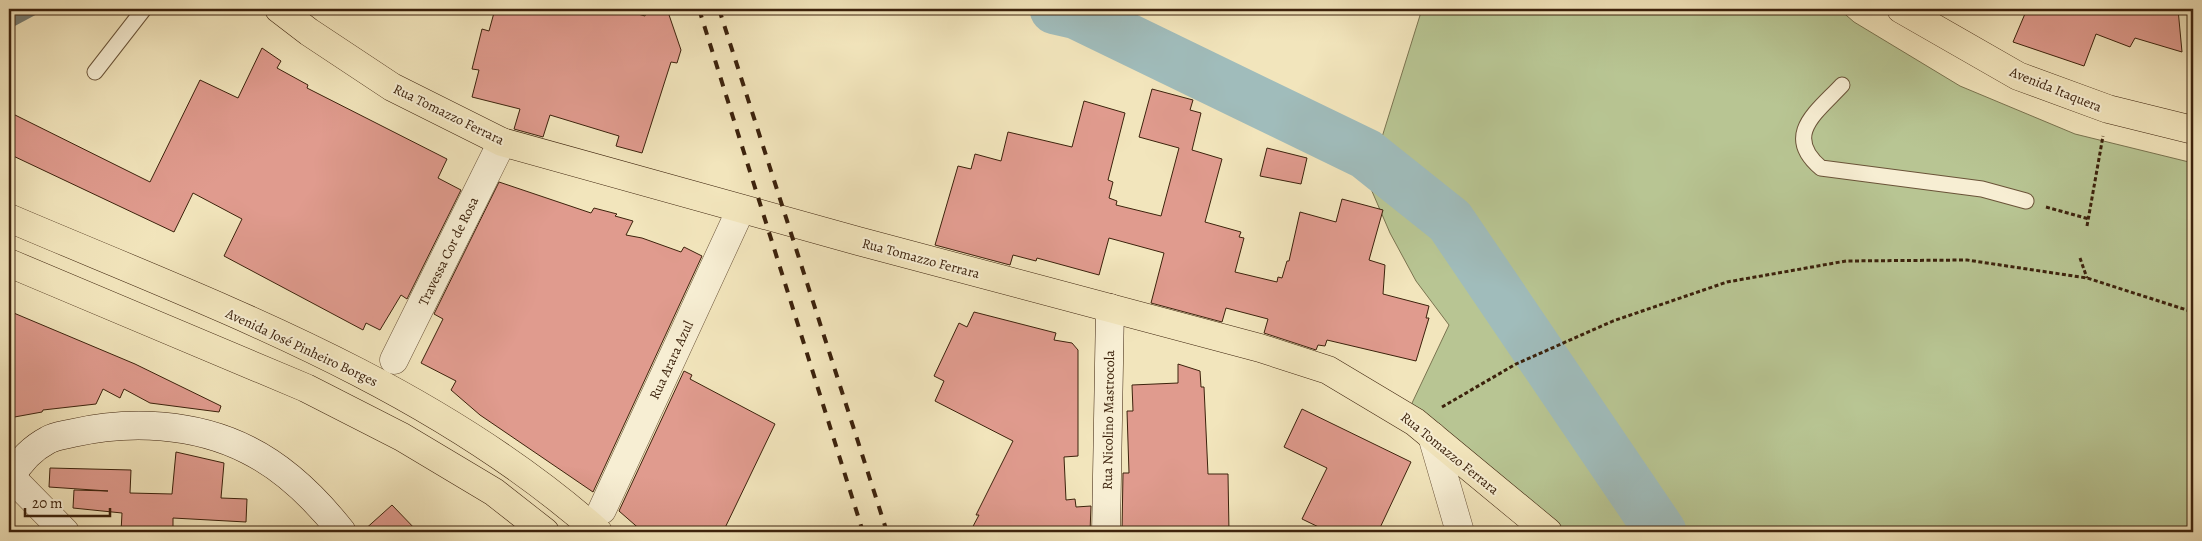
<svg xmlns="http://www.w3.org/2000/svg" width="2202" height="541" font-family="Alegreya,serif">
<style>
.green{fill:#b8c593;stroke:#7a7450}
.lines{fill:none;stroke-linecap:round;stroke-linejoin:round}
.stream{stroke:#787e75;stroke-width:9}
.river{stroke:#a0bcbb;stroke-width:51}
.building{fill:#e09b8e;stroke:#3c220c}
.lane-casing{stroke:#6a5338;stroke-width:17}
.street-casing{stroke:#6a5338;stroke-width:29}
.secondary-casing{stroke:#3c220c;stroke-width:29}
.primary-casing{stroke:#3c220c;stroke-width:29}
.highway-casing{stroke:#3c220c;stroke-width:29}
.path{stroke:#3c220c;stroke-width:3;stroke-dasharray:4 2.5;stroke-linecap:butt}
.lane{stroke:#f7eed3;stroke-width:15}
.street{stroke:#f7eed3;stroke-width:28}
.secondary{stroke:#f7eed3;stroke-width:28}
.primary{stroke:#f2e5bc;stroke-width:28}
.highway{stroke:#f2e5bc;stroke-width:28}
.rail{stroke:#3c220c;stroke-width:4;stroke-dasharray:9 9;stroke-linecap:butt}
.labels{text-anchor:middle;stroke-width:4;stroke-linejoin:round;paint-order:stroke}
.street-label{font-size:14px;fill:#3c220c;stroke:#f7eed3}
</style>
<rect width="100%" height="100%" fill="#f2e5bc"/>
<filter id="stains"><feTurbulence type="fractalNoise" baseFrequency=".004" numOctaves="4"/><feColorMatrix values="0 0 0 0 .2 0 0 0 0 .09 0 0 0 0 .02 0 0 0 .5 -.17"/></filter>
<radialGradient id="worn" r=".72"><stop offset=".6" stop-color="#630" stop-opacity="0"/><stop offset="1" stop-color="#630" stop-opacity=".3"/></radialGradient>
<path class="green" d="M 1422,9 L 1839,9 L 1854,22 L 1960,86 L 2075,134 L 2193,163 L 2193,532 L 1543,532 L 1404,420 L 1449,325 L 1416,281 L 1390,233 L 1368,182 Z"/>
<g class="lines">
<path class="stream" d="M 9,24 L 37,9"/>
<path class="river" d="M 1055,9 L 1077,14 L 1366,154 L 1450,221 L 1661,532"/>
</g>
<path class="building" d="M 495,9 L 620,9 L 645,16 L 647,9 L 667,9 L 681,50 L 677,63 L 671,62 L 642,153 L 616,146 L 619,136 L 550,115 L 543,137 L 514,129 L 520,109 L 472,97 L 479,70 L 472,69 L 482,29 L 489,31 Z
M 2027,9 L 2178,9 L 2182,52 L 2135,38 L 2130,47 L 2096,34 L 2084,66 L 2013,42 Z
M 262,48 L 281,61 L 277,68 L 308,85 L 307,88 L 447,159 L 438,178 L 461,190 L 407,299 L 401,295 L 380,330 L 366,323 L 363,330 L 224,256 L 242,219 L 193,193 L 174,232 L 9,154 L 9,112 L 150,182 L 200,80 L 238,98 Z
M 1152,89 L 1193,100 L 1190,110 L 1201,113 L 1192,150 L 1222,159 L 1205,222 L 1241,232 L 1239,237 L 1244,238 L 1235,272 L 1277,282 L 1278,277 L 1282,278 L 1287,261 L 1289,261 L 1300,212 L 1336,222 L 1342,199 L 1383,210 L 1369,260 L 1385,265 L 1383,294 L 1429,306 L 1426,318 L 1429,318 L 1416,361 L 1327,340 L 1325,346 L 1318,345 L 1316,350 L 1264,333 L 1268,319 L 1226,308 L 1222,322 L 1151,303 L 1164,253 L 1109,238 L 1099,275 L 1037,258 L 1036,261 L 1013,255 L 1010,265 L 935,245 L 958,166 L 971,169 L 975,154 L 1001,161 L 1008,132 L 1072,147 L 1084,101 L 1125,113 L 1108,180 L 1113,182 L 1109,198 L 1117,201 L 1116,205 L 1161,216 L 1179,148 L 1139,137 Z
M 1267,148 L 1307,158 L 1301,184 L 1260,176 Z
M 499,182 L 591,213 L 594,208 L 617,214 L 615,216 L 633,221 L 626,235 L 642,238 L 681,252 L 684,247 L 702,256 L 593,492 L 480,415 L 451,390 L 456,381 L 421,363 L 443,319 L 434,314 Z
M 9,311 L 135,364 L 221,406 L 219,412 L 150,403 L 124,389 L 120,398 L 103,389 L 96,404 L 43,410 L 42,412 L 9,418 Z
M 974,312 L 1056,333 L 1054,340 L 1072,343 L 1078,350 L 1078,456 L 1064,457 L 1066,500 L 1075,499 L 1076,507 L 1091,506 L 1090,532 L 970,532 L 979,515 L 976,515 L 1013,441 L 935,401 L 944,381 L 934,376 L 959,323 L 967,327 Z
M 1178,364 L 1200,371 L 1201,387 L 1204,387 L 1208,474 L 1228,474 L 1229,532 L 1122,532 L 1123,473 L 1129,473 L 1127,411 L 1133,411 L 1132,385 L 1178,383 Z
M 684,371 L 692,375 L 690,379 L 775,424 L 723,532 L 643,532 L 619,511 Z
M 1302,409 L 1411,462 L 1378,532 L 1329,532 L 1302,519 L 1327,468 L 1284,447 Z
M 176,452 L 224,463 L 221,498 L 247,499 L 246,522 L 173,518 L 173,532 L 121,532 L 122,513 L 73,508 L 74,490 L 108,491 L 49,487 L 50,468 L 131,470 L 130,493 L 172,494 Z
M 392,505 L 418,532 L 362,532 Z"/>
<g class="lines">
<defs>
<path id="lane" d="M 95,72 L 144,9
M 1842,85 C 1817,112 1782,135 1821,168 L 1982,189 L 2026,201"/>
<path id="street" d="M 394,360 L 502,142
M 1432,436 L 1460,532
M 9,481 L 11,477 L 65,532
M 602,510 L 741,209"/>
<path id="secondary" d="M 9,476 L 11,477 C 20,461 31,449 48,440 C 55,436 65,435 73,433 C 130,420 195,423 248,450 C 286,469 316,499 342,532
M 1106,532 L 1110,308"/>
<path id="primary" d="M 279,9 L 309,32 L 392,87 L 502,142 L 858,241 L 1260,348 L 1328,370 L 1415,422 L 1548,532
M 1901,9 L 2018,76 L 2108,109 L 2193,130"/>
<path id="highway" d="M 9,218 C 213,305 429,382 598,532
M 9,263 L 306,388 L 402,437 L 494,492 L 545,532"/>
</defs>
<use href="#lane" class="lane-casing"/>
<use href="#street" class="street-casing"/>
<use href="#secondary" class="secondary-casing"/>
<use href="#primary" class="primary-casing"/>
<use href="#highway" class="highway-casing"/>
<path class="path" d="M 2046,207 L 2089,219
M 2087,226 L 2103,136
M 2080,258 L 2087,278
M 1442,407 L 1516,364 L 1613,321 L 1727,282 L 1846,261 L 1967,260 L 2087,278 L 2193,312"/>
<use href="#lane" class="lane"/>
<use href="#street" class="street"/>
<use href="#secondary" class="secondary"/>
<use href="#primary" class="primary"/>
<use href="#highway" class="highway"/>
<path class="rail" d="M 699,9 L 863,532
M 719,9 L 887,532"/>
</g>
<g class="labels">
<g class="street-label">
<text transform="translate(2056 89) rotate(22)" y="5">Avenida Itaquera</text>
<text transform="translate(449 114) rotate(26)" y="5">Rua Tomazzo Ferrara</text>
<text transform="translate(448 251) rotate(-64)" y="5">Travessa Cor de Rosa</text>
<text transform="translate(921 258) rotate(15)" y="5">Rua Tomazzo Ferrara</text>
<text transform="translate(302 347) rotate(25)" y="5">Avenida José Pinheiro Borges</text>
<text transform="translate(671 360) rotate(-65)" y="5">Rua Arara Azul</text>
<text transform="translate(1108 420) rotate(-89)" y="5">Rua Nicolino Mastrocola</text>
<text transform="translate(1450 453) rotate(39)" y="5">Rua Tomazzo Ferrara</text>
</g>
</g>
<rect width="2202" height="541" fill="none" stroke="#f2e5bc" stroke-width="30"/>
<rect x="10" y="10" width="2182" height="521" fill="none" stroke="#3c220c" stroke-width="2.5"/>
<rect x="15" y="15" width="2172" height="511" fill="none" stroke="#3c220c"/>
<path d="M25 508v8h85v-8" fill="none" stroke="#3c220c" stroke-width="2.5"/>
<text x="32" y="508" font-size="15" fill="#3c220c" stroke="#f7eed3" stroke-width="4" paint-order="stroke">20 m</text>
<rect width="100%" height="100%" filter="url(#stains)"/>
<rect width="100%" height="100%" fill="url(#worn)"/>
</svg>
